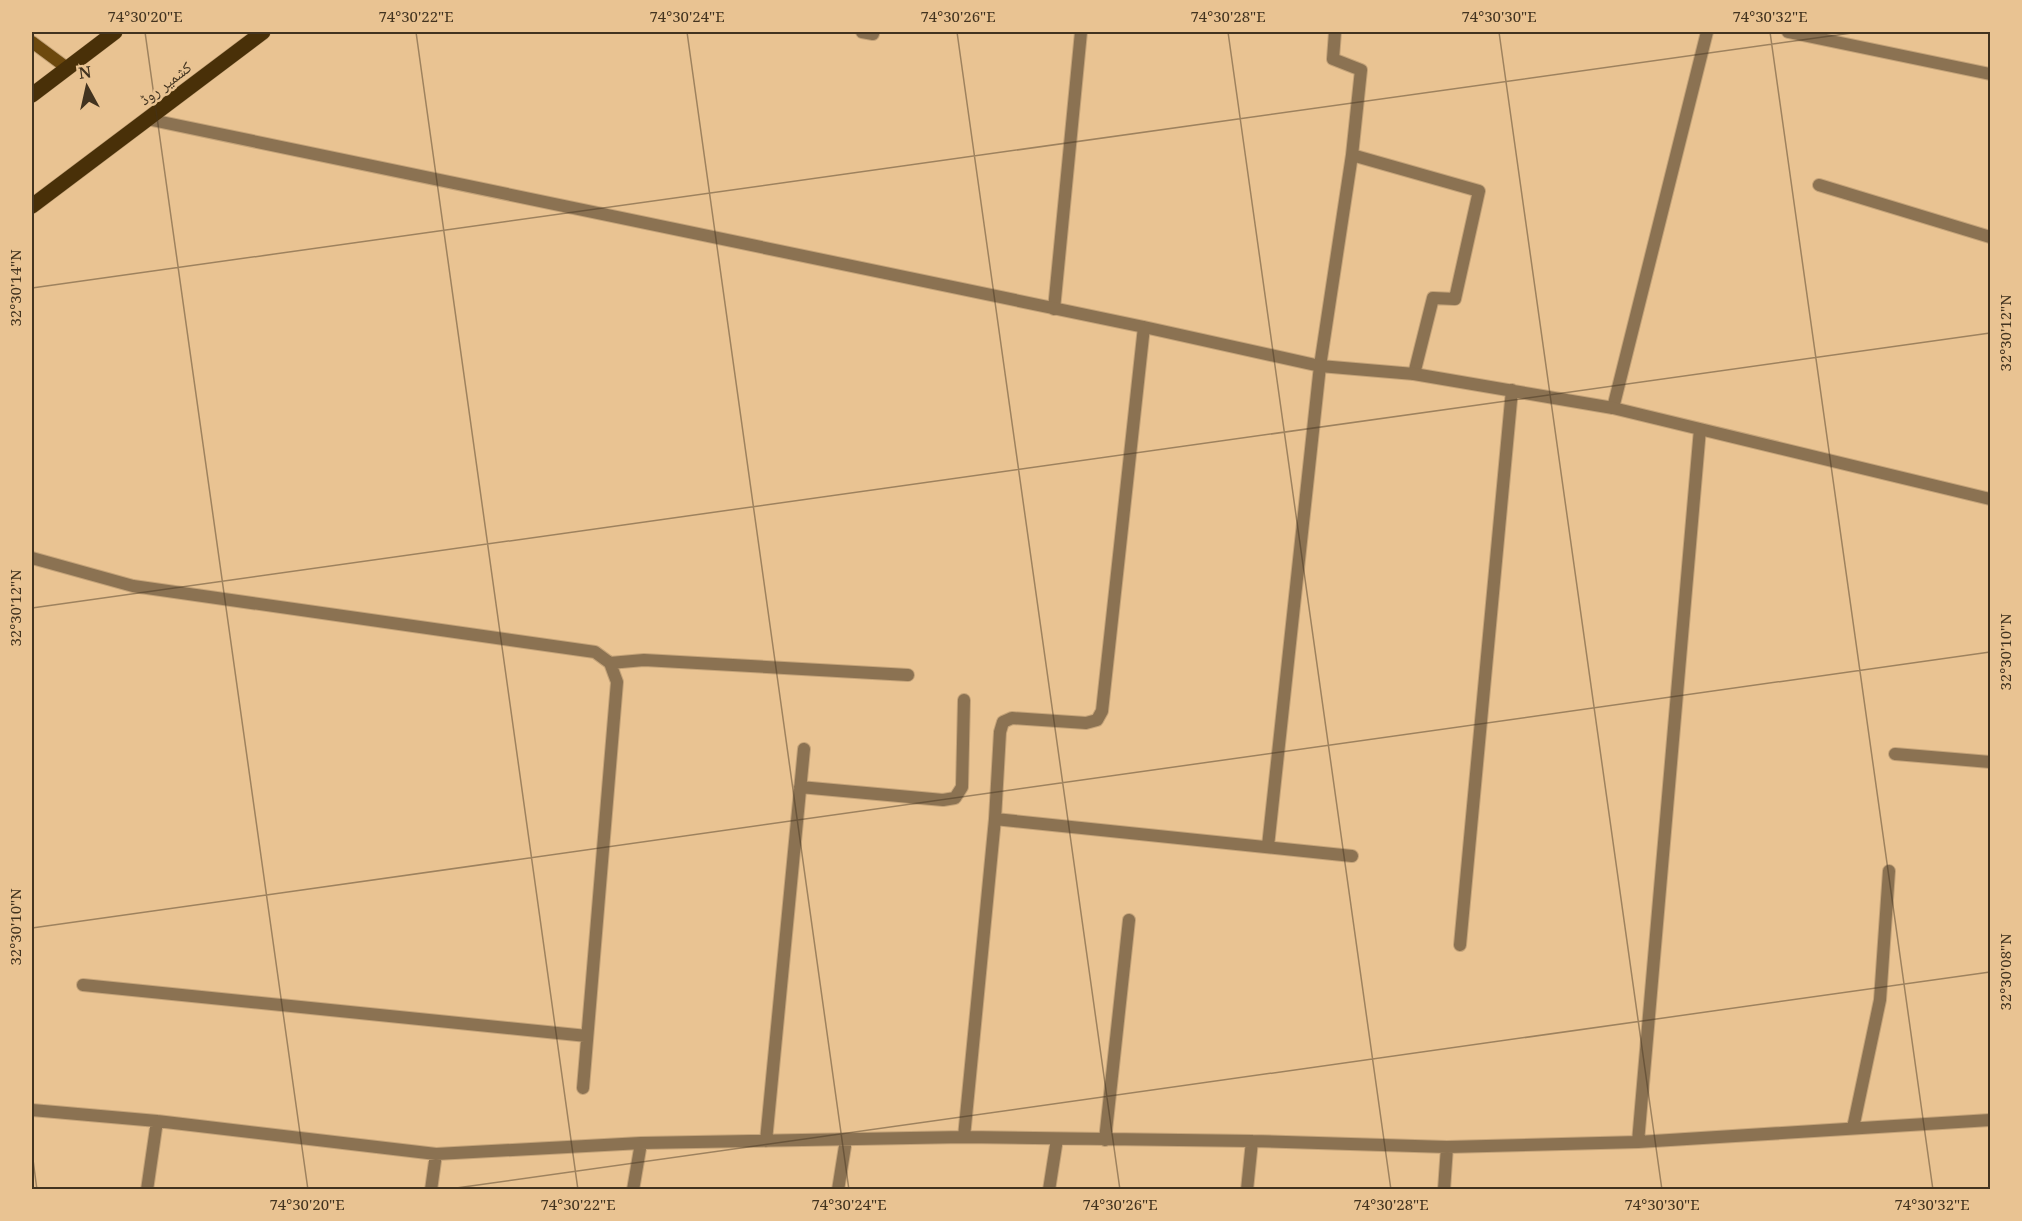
<svg xmlns="http://www.w3.org/2000/svg" width="2022" height="1221" font-family="'Noto Serif','Noto Naskh Arabic',serif">
<style>
.lines{fill:none;stroke-linecap:round;stroke-linejoin:round}
.lane-casing{stroke:#c4a379;stroke-width:14}
.street-casing{stroke:#c4a379;stroke-width:14}
.secondary-casing{stroke:#c4a379;stroke-width:14}
.primary-casing{stroke:#c4a379;stroke-width:16}
.lane{stroke:#8b7252;stroke-width:12}
.street{stroke:#8b7252;stroke-width:12}
.secondary{stroke:#6c480d;stroke-width:12}
.primary{stroke:#493008;stroke-width:15}
.ticks{fill:none;stroke:#42331f;stroke-width:1.5;stroke-opacity:0.45}
.labels{text-anchor:middle;stroke-width:5;stroke-linejoin:round;paint-order:stroke}
.street-label{font-size:16px;fill:#42331f;stroke:#e9c392}
.neatline{fill:none;stroke:#42331f;stroke-width:2}
.ticks-label{font-size:15px;text-anchor:middle;fill:#42331f}
</style>
<rect width="100%" height="100%" fill="#e9c392"/>
<g class="lines">
<defs>
<path id="lane" d="M 1788,32 L 1990,74
M 1352,155 L 1479,191 L 1455,299 L 1433,298 L 1414,374
M 1819,185 L 1990,237
M 1054,309 L 1081,32
M 1320,366 L 1352,155 L 1361,70 L 1333,59 L 1335,32
M 1613,408 L 1707,32"/>
<path id="street" d="M 862,32 L 873,34
M 147,119 L 1144,327 L 1320,366 L 1414,374 L 1613,408 L 1990,499
M 32,558 L 133,586 L 595,652 L 610,663 L 617,682 L 583,1088
M 610,663 L 644,660 L 908,675
M 1895,754 L 1990,762
M 800,787 L 943,800 L 955,798 L 962,787 L 964,700
M 995,819 L 1352,856
M 1268,846 L 1320,366
M 1460,945 L 1512,390
M 83,985 L 587,1036
M 32,1110 L 157,1121 L 436,1154 L 641,1143 L 964,1137 L 1252,1141 L 1447,1147 L 1638,1142 L 1990,1120
M 1853,1128 L 1880,1000 L 1889,871
M 964,1137 L 995,819 L 1000,732 L 1003,722 L 1012,718 L 1086,723 L 1097,720 L 1102,711 L 1144,327
M 1105,1140 L 1129,920
M 766,1141 L 804,749
M 1638,1142 L 1700,429
M 147,1190 L 157,1121
M 431,1190 L 436,1154
M 633,1190 L 641,1143
M 838,1190 L 846,1140
M 1049,1190 L 1057,1139
M 1247,1190 L 1252,1141
M 1444,1190 L 1447,1147"/>
<path id="secondary" d="M 32,42 L 67,68"/>
<path id="primary" d="M 32,95 L 115,32
M 32,206 L 263,32"/>
</defs>
<use href="#lane" class="lane-casing"/>
<use href="#street" class="street-casing"/>
<use href="#secondary" class="secondary-casing"/>
<use href="#primary" class="primary-casing"/>
<use href="#lane" class="lane"/>
<use href="#street" class="street"/>
<use href="#secondary" class="secondary"/>
<use href="#primary" class="primary"/>
</g>
<path class="ticks" d="M 145,32 L 308,1190M 416,32 L 578,1190M 687,32 L 849,1190M 957,32 L 1120,1190M 1228,32 L 1391,1190M 1499,32 L 1662,1190M 1770,32 L 1933,1190M 32,288 L 1859,32M 32,608 L 1990,333M 32,928 L 1990,652M 32,1152 L 37,1190M 442,1190 L 1990,972"/>
<g class="labels">
<g class="street-label">
<text transform="translate(165 83) rotate(-37)" y="6">کشمیر روڈ</text>
</g>
</g>
<rect width="2022" height="1221" fill="none" stroke="#e9c392" stroke-width="66"/>
<g transform="translate(87 87) rotate(352)" stroke="#e9c392" stroke-width="4.5" paint-order="stroke">
<path d="M0-4.5L10 22L0 15L-10 22Z" fill="#42331f"/>
<text y="-9" font-size="16" font-weight="bold" text-anchor="middle" fill="#42331f">N</text>
</g>
<rect x="33" y="33" width="1956" height="1155" class="neatline"/>
<g class="ticks-label">
<text x="145" y="22">74°30'20"E</text>
<text x="416" y="22">74°30'22"E</text>
<text x="687" y="22">74°30'24"E</text>
<text x="958" y="22">74°30'26"E</text>
<text x="1228" y="22">74°30'28"E</text>
<text x="1499" y="22">74°30'30"E</text>
<text x="1770" y="22">74°30'32"E</text>
<text transform="translate(16 288) rotate(-90)" y="5">32°30'14"N</text>
<text transform="translate(2006 333) rotate(-90)" y="5">32°30'12"N</text>
<text transform="translate(16 608) rotate(-90)" y="5">32°30'12"N</text>
<text transform="translate(2006 652) rotate(-90)" y="5">32°30'10"N</text>
<text transform="translate(16 927) rotate(-90)" y="5">32°30'10"N</text>
<text transform="translate(2006 972) rotate(-90)" y="5">32°30'08"N</text>
<text x="307" y="1210">74°30'20"E</text>
<text x="578" y="1210">74°30'22"E</text>
<text x="849" y="1210">74°30'24"E</text>
<text x="1120" y="1210">74°30'26"E</text>
<text x="1391" y="1210">74°30'28"E</text>
<text x="1662" y="1210">74°30'30"E</text>
<text x="1932" y="1210">74°30'32"E</text>
</g>
</svg>
